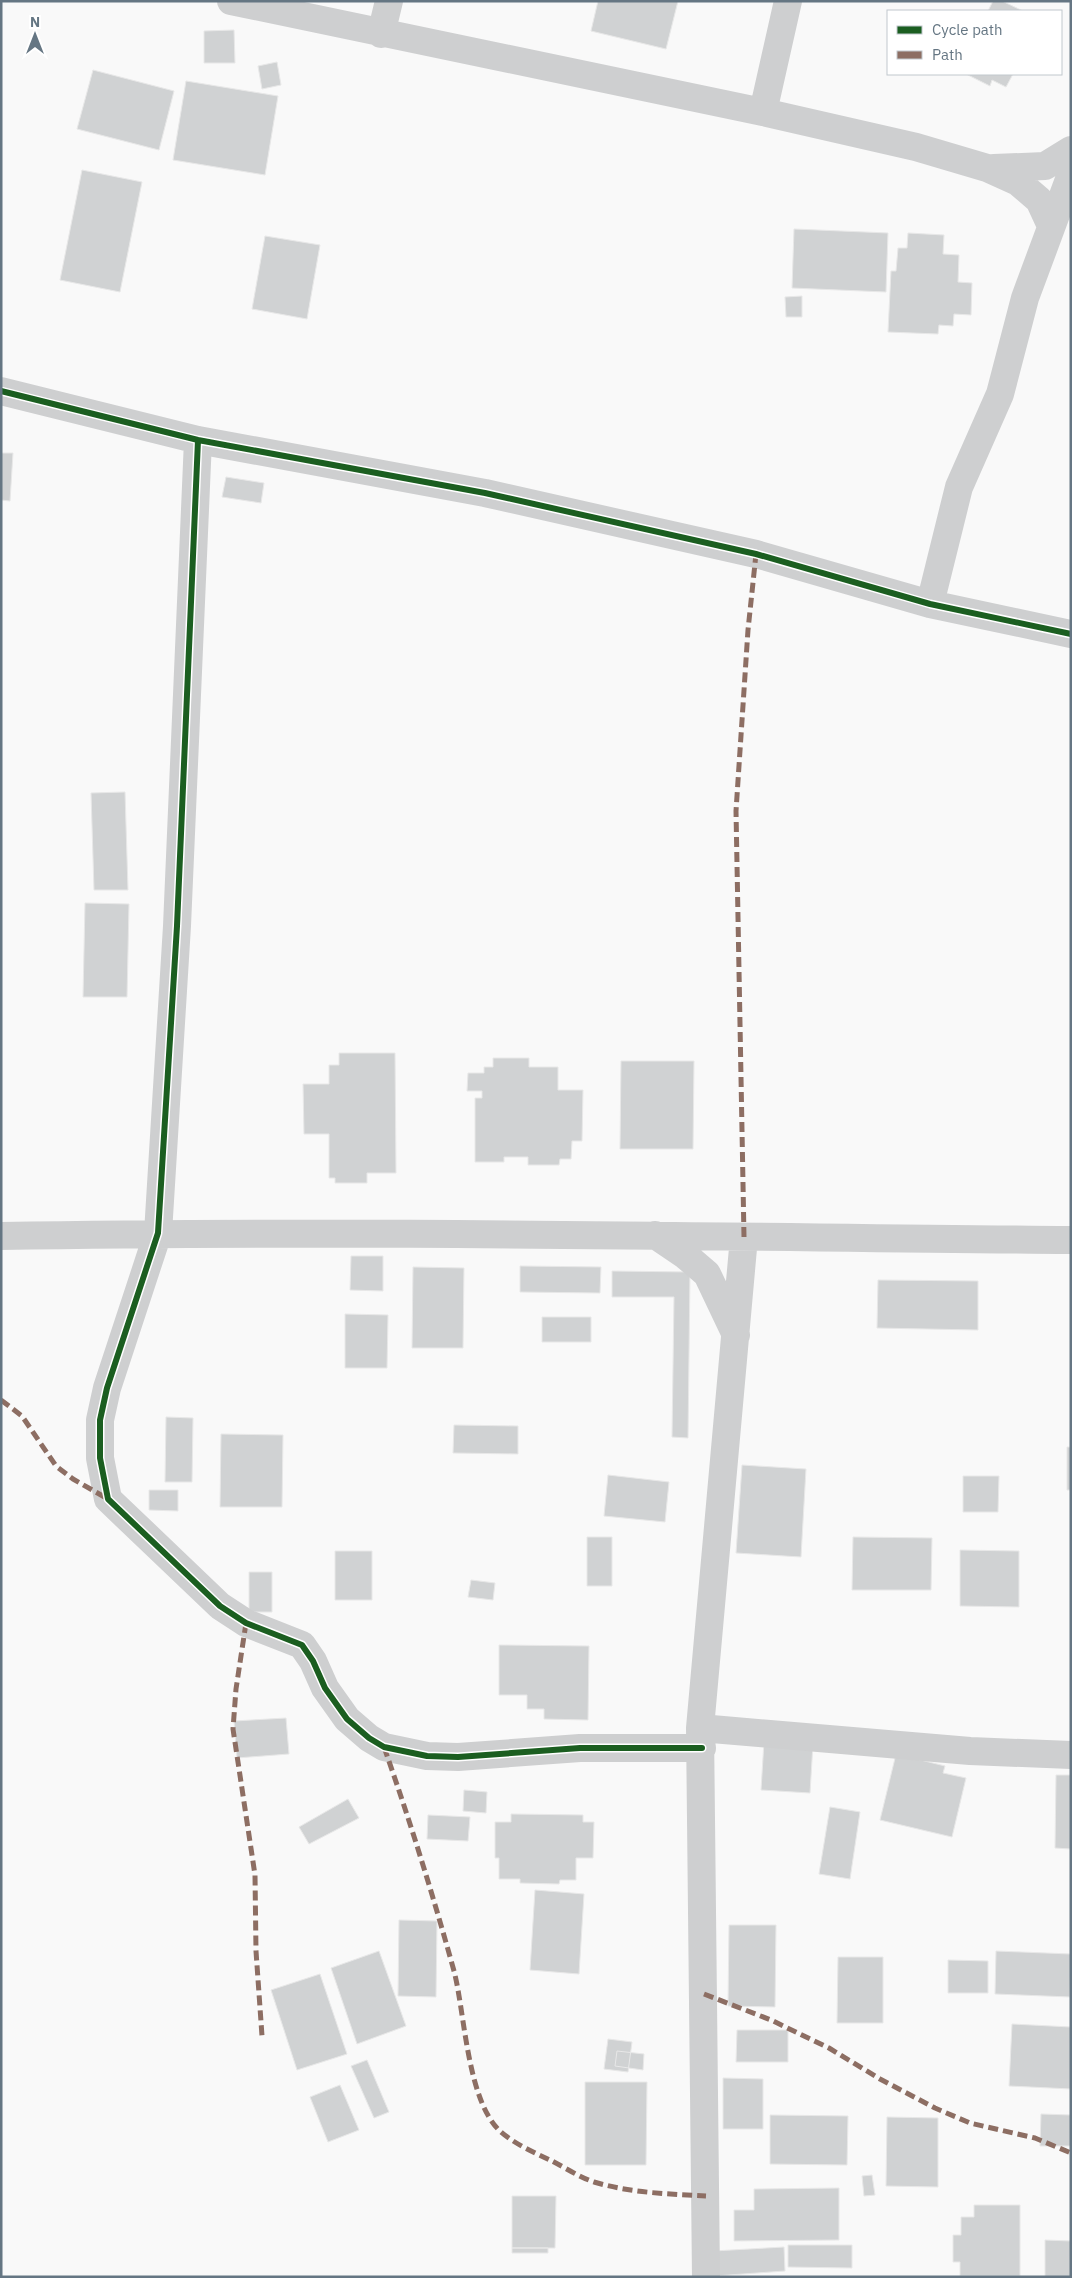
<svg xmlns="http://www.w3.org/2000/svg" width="1072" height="2278" font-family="'IBM Plex Sans',sans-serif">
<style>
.building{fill:#d0d2d3;stroke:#e8e8e8}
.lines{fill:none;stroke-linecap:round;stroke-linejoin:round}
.minor{stroke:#cecfd0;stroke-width:28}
.quiet{stroke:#8d6e63;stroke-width:5;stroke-dasharray:10 5;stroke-linecap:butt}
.cycleway-casing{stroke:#fff;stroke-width:9}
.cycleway{stroke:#1b5e20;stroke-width:6}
</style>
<rect width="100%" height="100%" fill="#f9f9f9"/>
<path class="building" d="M 598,1 L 678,1 L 666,49 L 591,31 Z
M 993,1 L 1002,1 L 1023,11 L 988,11 Z
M 234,30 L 235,63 L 204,63 L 204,31 Z
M 277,62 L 281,85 L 262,89 L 258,66 Z
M 93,70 L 174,91 L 159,150 L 77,129 Z
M 966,74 L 1013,74 L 1006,87 L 992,80 L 990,86 Z
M 186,81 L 278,96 L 265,175 L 173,160 Z
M 82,170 L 142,182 L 120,292 L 60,280 Z
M 794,229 L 888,233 L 886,292 L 792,288 Z
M 908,233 L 944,235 L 943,254 L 959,255 L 958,282 L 972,283 L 971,315 L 954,314 L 953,326 L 939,325 L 938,334 L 888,332 L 891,271 L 896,271 L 898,248 L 907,248 Z
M 265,236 L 320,245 L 307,319 L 252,309 Z
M 802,296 L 802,317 L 786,317 L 785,297 Z
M 1,453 L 13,453 L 10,501 L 1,500 Z
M 226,477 L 264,483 L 261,503 L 222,497 Z
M 125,792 L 128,890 L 94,890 L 91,793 Z
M 85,903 L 129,904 L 127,997 L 83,997 Z
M 339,1053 L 395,1053 L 396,1173 L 367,1173 L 367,1183 L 335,1183 L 335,1178 L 329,1178 L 329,1134 L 304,1134 L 303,1084 L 329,1084 L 329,1065 L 339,1065 Z
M 493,1058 L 529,1058 L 529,1067 L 558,1067 L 558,1090 L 583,1090 L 582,1141 L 572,1141 L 571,1159 L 560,1159 L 559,1165 L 528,1165 L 528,1157 L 504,1157 L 504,1162 L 475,1162 L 475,1098 L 482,1098 L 482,1091 L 467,1091 L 468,1073 L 484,1073 L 484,1067 L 493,1067 Z
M 621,1061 L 694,1061 L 693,1149 L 620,1149 Z
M 351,1256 L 383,1256 L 383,1291 L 350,1290 Z
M 520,1266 L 601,1267 L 600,1293 L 520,1292 Z
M 413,1267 L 464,1268 L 463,1348 L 412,1348 Z
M 612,1271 L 690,1272 L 688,1438 L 672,1437 L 674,1297 L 612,1297 Z
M 878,1280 L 978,1281 L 978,1330 L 877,1328 Z
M 345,1314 L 388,1315 L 387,1368 L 345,1368 Z
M 542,1317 L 591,1317 L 591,1342 L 542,1342 Z
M 166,1417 L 193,1418 L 192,1482 L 165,1482 Z
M 454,1425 L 518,1426 L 518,1454 L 453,1453 Z
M 221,1434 L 283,1435 L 282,1507 L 220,1507 Z
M 1067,1447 L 1071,1447 L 1071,1490 L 1067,1490 Z
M 742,1465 L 806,1469 L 801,1557 L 736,1553 Z
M 608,1475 L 669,1482 L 665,1522 L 604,1516 Z
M 963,1476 L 999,1476 L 998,1512 L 963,1512 Z
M 149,1490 L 178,1490 L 178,1511 L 149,1510 Z
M 587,1537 L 612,1537 L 612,1586 L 587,1586 Z
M 853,1537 L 932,1538 L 931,1590 L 852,1590 Z
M 960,1550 L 1019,1551 L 1019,1607 L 960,1606 Z
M 335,1551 L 372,1551 L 372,1600 L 335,1600 Z
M 249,1572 L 272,1572 L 272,1612 L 249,1612 Z
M 471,1580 L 495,1583 L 493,1600 L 468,1597 Z
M 499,1645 L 589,1646 L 588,1720 L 544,1719 L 544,1709 L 527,1709 L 527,1695 L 499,1695 Z
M 286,1718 L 289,1754 L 237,1758 L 234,1721 Z
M 764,1741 L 813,1744 L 810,1793 L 761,1790 Z
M 896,1754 L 945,1766 L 943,1773 L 966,1778 L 952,1837 L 880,1820 Z
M 1056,1775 L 1071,1775 L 1071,1849 L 1055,1848 Z
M 464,1790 L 487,1792 L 486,1813 L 463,1811 Z
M 348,1799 L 359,1818 L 309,1844 L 299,1827 Z
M 830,1807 L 860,1812 L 850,1879 L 819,1874 Z
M 511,1814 L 583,1815 L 583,1822 L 594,1822 L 593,1858 L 576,1858 L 576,1880 L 560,1880 L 559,1884 L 520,1883 L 520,1879 L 499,1879 L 499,1858 L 495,1858 L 495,1822 L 511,1822 Z
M 428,1815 L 470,1817 L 468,1841 L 427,1839 Z
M 535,1890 L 584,1894 L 579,1974 L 530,1970 Z
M 399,1920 L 437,1921 L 436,1997 L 398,1996 Z
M 729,1925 L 776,1925 L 775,2007 L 728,2006 Z
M 379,1951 L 406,2026 L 357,2044 L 331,1968 Z
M 996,1951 L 1071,1954 L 1070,1997 L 995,1994 Z
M 838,1957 L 883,1957 L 883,2023 L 837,2023 Z
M 948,1960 L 988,1961 L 988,1993 L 948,1993 Z
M 320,1974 L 347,2054 L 297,2070 L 271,1990 Z
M 1012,2024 L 1071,2027 L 1071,2089 L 1009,2086 Z
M 737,2030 L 788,2030 L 788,2062 L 736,2062 Z
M 608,2039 L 632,2042 L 628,2072 L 604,2069 Z
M 617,2051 L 644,2054 L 643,2070 L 615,2066 Z
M 367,2060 L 389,2112 L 374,2118 L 351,2066 Z
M 723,2078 L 763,2079 L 763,2129 L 723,2129 Z
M 585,2082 L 647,2082 L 646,2165 L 585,2165 Z
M 340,2085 L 359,2130 L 328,2142 L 310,2097 Z
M 1041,2114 L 1071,2115 L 1071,2146 L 1040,2146 Z
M 770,2115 L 848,2116 L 847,2165 L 770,2164 Z
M 887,2117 L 938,2118 L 938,2187 L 886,2186 Z
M 872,2175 L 875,2195 L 864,2196 L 862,2176 Z
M 839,2188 L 839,2240 L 734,2241 L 734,2210 L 754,2210 L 754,2189 Z
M 512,2196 L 556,2196 L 555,2248 L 512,2248 Z
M 974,2205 L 1020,2205 L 1020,2276 L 960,2276 L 960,2262 L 953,2262 L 953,2235 L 961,2235 L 961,2217 L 974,2217 Z
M 1045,2240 L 1071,2241 L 1071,2277 L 1045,2277 Z
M 788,2245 L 852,2245 L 852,2268 L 788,2267 Z
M 784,2247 L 785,2271 L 715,2276 L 713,2251 Z
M 512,2248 L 548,2248 L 548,2253 L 512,2253 Z"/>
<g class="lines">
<path class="minor" d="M 231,1 L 763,112 L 916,147 L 987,168 L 1018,182 L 1039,200 L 1051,226
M 381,34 L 389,1
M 763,112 L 788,1
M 994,168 L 1045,166 L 1071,150
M 1,391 L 198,440 L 485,493 L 756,554 L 930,604 L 1071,634
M 198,440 L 177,926 L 158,1233 L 107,1388 L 100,1420 L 100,1458 L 108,1499 L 220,1606 L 246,1623 L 302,1645 L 313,1661 L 325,1688 L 347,1719 L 369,1738 L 384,1747 L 427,1756 L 458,1757 L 580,1748 L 702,1748
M 930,604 L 959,487 L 1000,394 L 1025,298 L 1071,174
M 655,1235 L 686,1256 L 707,1274 L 736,1335
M 1,1236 C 358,1230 714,1237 1071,1240
M 700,1728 L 970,1751 L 1071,1755
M 706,2277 L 700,1728 L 744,1237"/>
<path class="quiet" d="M 744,1237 L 736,811 L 748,630 L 756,554
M 1,1400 L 22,1416 L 56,1466 L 73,1479 L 108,1499
M 246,1623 L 236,1689 L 233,1729 L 255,1875 L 256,1951 L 262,2036
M 384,1747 C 410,1821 433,1895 454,1971 C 465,2013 467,2102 501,2132 C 515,2144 533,2152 550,2160 C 564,2167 579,2177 594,2182 C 631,2193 668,2194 706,2196
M 704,1994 L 771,2020 L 829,2048 L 880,2079 L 935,2108 L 970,2123 L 1035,2138 L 1071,2153"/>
<defs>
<path id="cycleway" d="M 1,391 L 198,440 L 485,493 L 756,554 L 930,604 L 1071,634
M 198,440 L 177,926 L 158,1233 L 107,1388 L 100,1420 L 100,1458 L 108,1499 L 220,1606 L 246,1623 L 302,1645 L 313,1661 L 325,1688 L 347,1719 L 369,1738 L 384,1747 L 427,1756 L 458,1757 L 580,1748 L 702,1748"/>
</defs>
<use href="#cycleway" class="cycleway-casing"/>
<use href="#cycleway" class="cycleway"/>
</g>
<rect width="1072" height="2278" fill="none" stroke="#657683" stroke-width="5"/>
<rect x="887" y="10" width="175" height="65" fill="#ffffff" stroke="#c1c8cd"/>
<rect x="897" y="26" width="25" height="8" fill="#1b5e20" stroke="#c1c8cd"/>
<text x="932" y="35" font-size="15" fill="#657683">Cycle path</text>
<rect x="897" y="51" width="25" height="8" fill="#8d6e63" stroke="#c1c8cd"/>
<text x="932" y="60" font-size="15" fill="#657683">Path</text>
<g transform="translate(35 35)" stroke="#ffffff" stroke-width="4" paint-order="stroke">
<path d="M0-4L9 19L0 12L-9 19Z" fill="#657683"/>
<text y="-8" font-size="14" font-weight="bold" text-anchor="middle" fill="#657683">N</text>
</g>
</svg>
